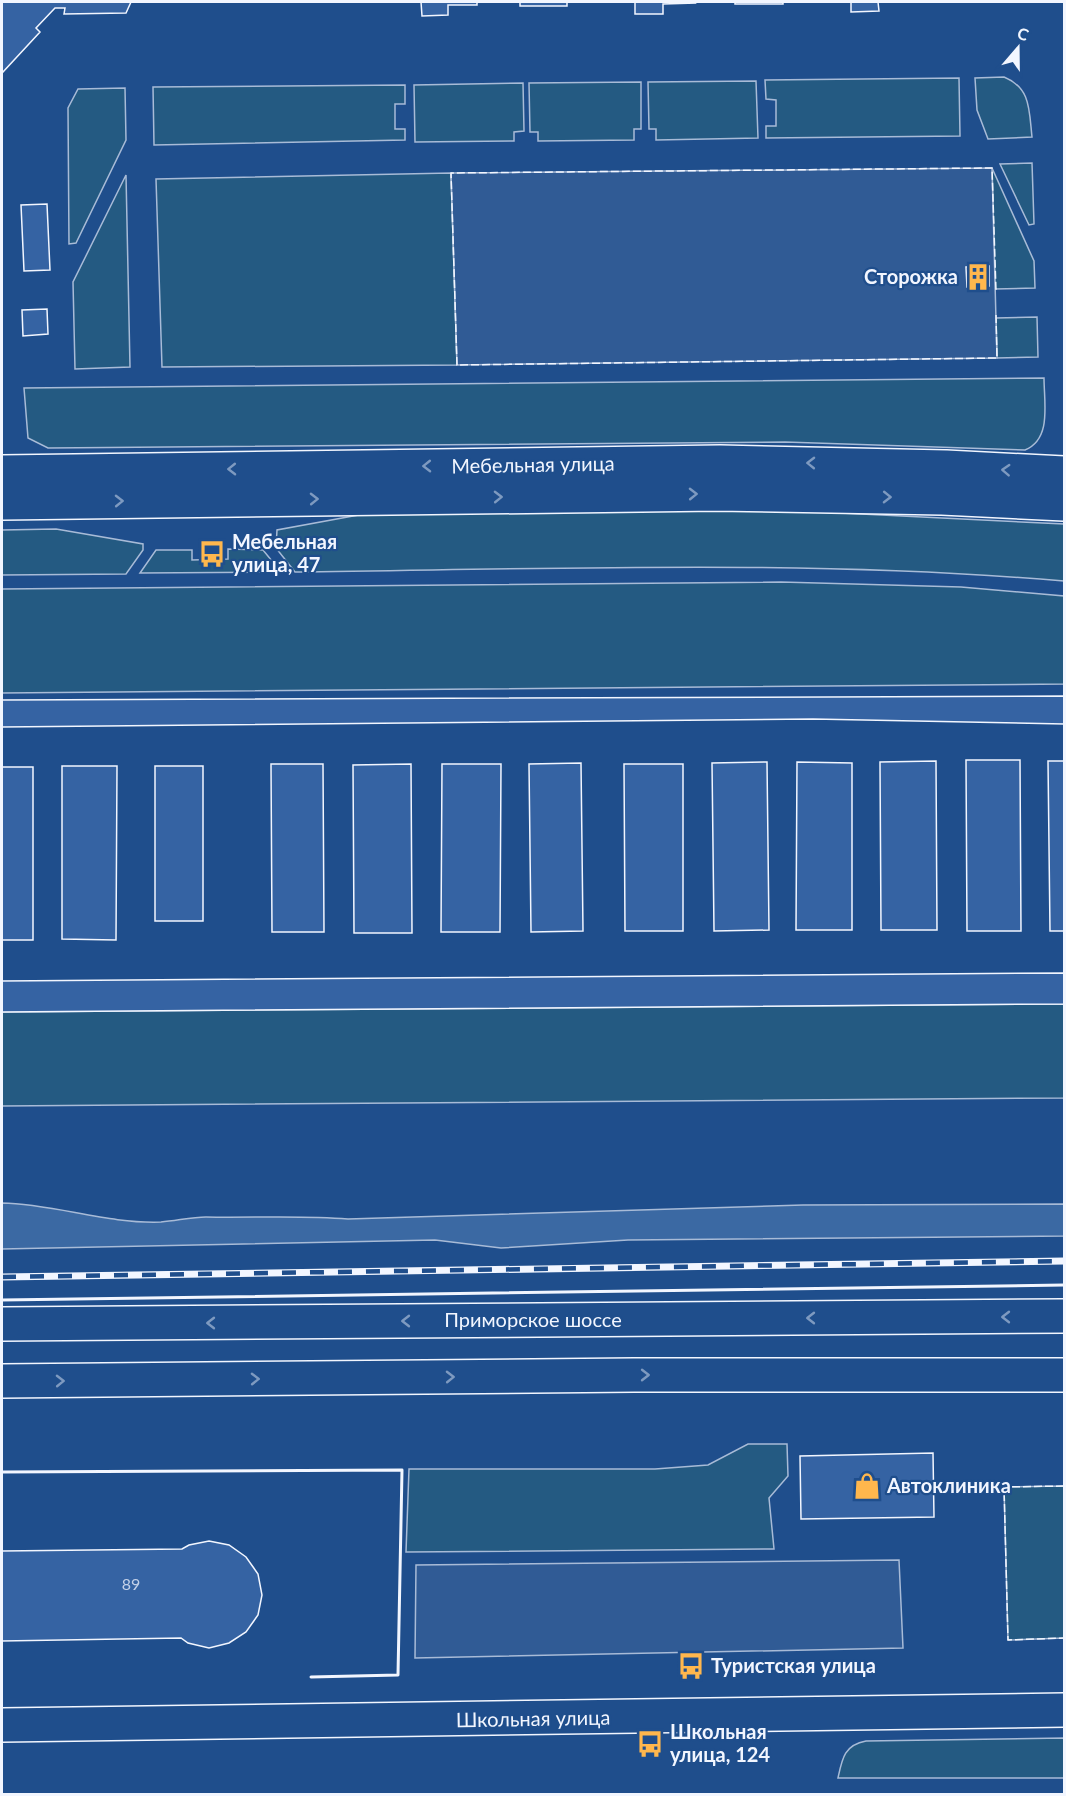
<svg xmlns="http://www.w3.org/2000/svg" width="1066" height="1796" font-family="Lato,sans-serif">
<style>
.green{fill:#245a82;stroke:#a8bbd7;stroke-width:1.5}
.parking{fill:#305b95;stroke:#a8bbd7;stroke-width:1.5}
.water{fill:#3b69a3;stroke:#a8bbd7;stroke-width:1.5}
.building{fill:#3563a3;stroke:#f2f6ff;stroke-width:1.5}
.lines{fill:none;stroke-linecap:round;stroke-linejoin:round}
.secondary-casing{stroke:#f2f6ff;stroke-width:36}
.primary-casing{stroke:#f2f6ff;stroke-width:36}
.secondary{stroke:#1f4e8c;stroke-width:33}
.primary{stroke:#1f4e8c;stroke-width:33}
.rail-casing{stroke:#f2f6ff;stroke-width:7}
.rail{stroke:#1f4e8c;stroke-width:4.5;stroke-dasharray:14;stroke-linecap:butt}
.fence{stroke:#f2f6ff;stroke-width:1.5;stroke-dasharray:8 3;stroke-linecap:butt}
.wall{stroke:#f2f6ff;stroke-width:3}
.oneway{stroke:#7e9ac0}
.labels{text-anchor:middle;stroke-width:4.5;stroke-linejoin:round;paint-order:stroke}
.number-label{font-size:16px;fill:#c3d1e8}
.poi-label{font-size:20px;font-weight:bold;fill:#f2f6ff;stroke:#1f4e8c;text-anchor:start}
.street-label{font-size:20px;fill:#f2f6ff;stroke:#1f4e8c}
</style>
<rect width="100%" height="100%" fill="#1f4e8c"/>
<path class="green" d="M 1004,77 C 1031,88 1029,110 1032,137 L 988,139 L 977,110 L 975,78 Z
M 959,78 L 960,136 L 766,138 L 766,126 L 776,126 L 776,100 L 766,99 L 765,80 Z
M 756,81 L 758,138 L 656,140 L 656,129 L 649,129 L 648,82 Z
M 641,82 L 641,129 L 634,129 L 634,140 L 538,141 L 538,132 L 530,132 L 529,83 Z
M 523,83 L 524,131 L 514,132 L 514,141 L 415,142 L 414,85 Z
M 405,85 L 405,104 L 395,104 L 395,129 L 405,129 L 405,140 L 154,145 L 153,87 Z
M 125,88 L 126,140 L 76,243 L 69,244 L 68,108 L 78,89 Z
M 1032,163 L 1034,224 L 1029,225 L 1000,164 Z
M 992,168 L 1034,261 L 1035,288 L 995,289 Z
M 451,173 L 457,365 L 162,367 L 156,179 Z
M 126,175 L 130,367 L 75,369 L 73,282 Z
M 1037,317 L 1038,357 L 997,358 L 996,318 Z
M 1044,378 C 1044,403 1052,439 1025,450 L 785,442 L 48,448 L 28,438 L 24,388 Z
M 780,510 L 1064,524 L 1064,581 C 809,559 551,569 295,572 L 276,548 L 277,530 L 364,514 Z
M 56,529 L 143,544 L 143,550 L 126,574 L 2,575 L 2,530 Z
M 228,549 L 263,550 L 281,572 L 140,573 L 156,550 L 192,550 L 192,560 L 228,559 Z
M 781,582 L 961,587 L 1064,596 L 1064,684 L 2,693 L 2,589 Z
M 1064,1004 L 1064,1098 L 2,1106 L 2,1012 Z
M 748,1444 L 787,1444 L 788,1476 L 769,1498 L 774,1549 L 406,1552 L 409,1469 L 655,1469 L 708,1465 Z
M 1064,1486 L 1064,1638 L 1008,1640 L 1004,1487 Z
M 1064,1738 L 1064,1778 L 838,1778 C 842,1759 844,1745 866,1741 Z"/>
<path class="parking" d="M 992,168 L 997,358 L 457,365 L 451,173 Z
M 899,1560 L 903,1648 L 415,1658 L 416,1565 Z"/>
<path class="water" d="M 2,1203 C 55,1204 107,1224 161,1222 C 176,1221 191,1217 206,1217 C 254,1218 301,1215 348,1219 L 803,1205 L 1064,1204 L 1064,1236 L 628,1240 L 501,1248 L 435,1240 L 2,1249 Z"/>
<path class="building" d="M 2,2 L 131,2 L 126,13 L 64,14 L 65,8 L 55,8 L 36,28 L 40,32 L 2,73 Z
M 421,2 L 477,2 L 477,5 L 448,5 L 448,15 L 422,16 Z
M 520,2 L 567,2 L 567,6 L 520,6 Z
M 635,2 L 694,2 L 695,3 L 663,4 L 663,14 L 635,14 Z
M 735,2 L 783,2 L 783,4 L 735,4 Z
M 851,2 L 890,2 L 878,2 L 879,11 L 851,12 Z
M 47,204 L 50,270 L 24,271 L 21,205 Z
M 989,266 L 989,286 L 967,287 L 966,267 Z
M 47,309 L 48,334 L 23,336 L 22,310 Z
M 1064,696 L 1064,724 L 813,719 L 2,727 L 2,700 Z
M 966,760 L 1020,760 L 1021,931 L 967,931 Z
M 936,761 L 937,930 L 881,930 L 880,762 Z
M 1048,761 L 1064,761 L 1064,931 L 1050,931 Z
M 767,762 L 769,930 L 714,931 L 712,763 Z
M 797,762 L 852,763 L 852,930 L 796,930 Z
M 581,763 L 583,931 L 531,932 L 529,764 Z
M 271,764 L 323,764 L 324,932 L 272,932 Z
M 411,764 L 412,933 L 354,933 L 353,765 Z
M 442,764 L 501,764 L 500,932 L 441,932 Z
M 624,764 L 683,764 L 683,931 L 625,931 Z
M 62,766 L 117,766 L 116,940 L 62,939 Z
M 155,766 L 203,766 L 203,921 L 155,921 Z
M 2,767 L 33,767 L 33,940 L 2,940 Z
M 1064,973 L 1064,1004 L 2,1012 L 2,981 Z
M 933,1453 L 934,1517 L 801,1519 L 800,1456 Z
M 209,1541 L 229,1545 L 246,1557 L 258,1574 L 262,1595 L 258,1615 L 246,1632 L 229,1643 L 209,1648 L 188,1643 L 181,1638 L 2,1641 L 2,1551 L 182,1549 L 189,1545 Z"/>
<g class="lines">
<defs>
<path id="secondary" d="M 2,472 L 720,462 L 946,467 L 1064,473
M 2,503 L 717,494 L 942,498 L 1064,504
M 2,1725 L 1064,1710"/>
<path id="primary" d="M 2,1324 L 1064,1316
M 2,1381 L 634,1375 L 1064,1375"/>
</defs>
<use href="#secondary" class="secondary-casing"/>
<use href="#primary" class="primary-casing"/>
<use href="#secondary" class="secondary"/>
<use href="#primary" class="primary"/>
<defs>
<path id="rail" d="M 2,1277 L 1064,1261"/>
</defs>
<use href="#rail" class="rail-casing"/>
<use href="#rail" class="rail"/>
<path class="fence" d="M 996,315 L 997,358 L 457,365 L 451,173 L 992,168 L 996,291
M 1064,1486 L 1004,1487 L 1008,1640 L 1064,1638"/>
<path class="wall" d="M 2,1300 L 1064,1285
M 2,1472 L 402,1470 L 398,1675 L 311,1677"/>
</g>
<defs><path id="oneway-chevron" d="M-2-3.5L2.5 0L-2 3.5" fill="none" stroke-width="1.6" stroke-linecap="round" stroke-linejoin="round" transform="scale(1.5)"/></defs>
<g class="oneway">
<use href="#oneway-chevron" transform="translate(811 463) rotate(-179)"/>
<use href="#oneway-chevron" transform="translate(427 466) rotate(179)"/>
<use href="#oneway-chevron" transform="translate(232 469) rotate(179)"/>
<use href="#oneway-chevron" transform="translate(1006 470) rotate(-177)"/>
<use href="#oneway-chevron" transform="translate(693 494) rotate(-1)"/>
<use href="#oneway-chevron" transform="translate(498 497) rotate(-1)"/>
<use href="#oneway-chevron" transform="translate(887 497) rotate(1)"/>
<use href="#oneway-chevron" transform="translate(314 499) rotate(-1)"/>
<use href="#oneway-chevron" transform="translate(119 501) rotate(-1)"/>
<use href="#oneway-chevron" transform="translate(1006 1317) rotate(180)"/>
<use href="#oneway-chevron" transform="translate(811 1318) rotate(180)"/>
<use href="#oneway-chevron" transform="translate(406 1321) rotate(180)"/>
<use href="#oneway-chevron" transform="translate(211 1323) rotate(180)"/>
<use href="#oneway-chevron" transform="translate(645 1375)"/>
<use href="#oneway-chevron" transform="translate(450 1377) rotate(-1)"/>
<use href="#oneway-chevron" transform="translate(255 1379) rotate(-1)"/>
<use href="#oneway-chevron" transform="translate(60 1381) rotate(-1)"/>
</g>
<defs>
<symbol id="building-bare" viewBox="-9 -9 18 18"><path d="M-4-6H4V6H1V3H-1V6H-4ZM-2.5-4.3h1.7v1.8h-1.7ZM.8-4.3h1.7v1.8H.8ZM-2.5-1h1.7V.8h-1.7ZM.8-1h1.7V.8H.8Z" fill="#ffb74d" stroke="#1f4e8c" stroke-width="2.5" paint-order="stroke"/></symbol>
<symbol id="bus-bare" viewBox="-9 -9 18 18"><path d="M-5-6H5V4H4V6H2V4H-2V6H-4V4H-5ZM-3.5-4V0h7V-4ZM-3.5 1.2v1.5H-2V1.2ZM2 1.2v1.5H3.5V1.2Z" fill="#ffb74d" stroke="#1f4e8c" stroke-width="2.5" paint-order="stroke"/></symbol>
<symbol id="shop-bare" viewBox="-9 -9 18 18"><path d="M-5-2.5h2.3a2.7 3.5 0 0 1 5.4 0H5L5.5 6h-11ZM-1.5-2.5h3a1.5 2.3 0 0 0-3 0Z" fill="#ffb74d" stroke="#1f4e8c" stroke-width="2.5" paint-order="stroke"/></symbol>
</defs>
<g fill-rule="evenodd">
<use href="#building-bare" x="959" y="258" width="38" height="38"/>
<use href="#bus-bare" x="193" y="535" width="38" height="38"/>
<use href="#shop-bare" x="848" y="1467" width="38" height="38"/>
<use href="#bus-bare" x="672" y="1647" width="38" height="38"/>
<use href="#bus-bare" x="631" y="1725" width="38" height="38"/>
</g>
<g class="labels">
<g class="number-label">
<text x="131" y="1590">89</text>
</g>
<g class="poi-label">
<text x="958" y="284" text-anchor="end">Сторожка</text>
<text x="232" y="549">Мебельная<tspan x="232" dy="23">улица, 47</tspan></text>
<text x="887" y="1493">Автоклиника</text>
<text x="711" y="1673">Туристская улица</text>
<text x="670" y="1739">Школьная<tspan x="670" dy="23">улица, 124</tspan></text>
</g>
<g class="street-label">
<text transform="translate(533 465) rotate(-1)" y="7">Мебельная улица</text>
<text x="533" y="1327">Приморское шоссе</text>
<text transform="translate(533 1719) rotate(-1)" y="7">Школьная улица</text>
</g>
</g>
<rect width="1066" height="1796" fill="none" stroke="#f2f6ff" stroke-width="6"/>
<g transform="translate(1018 48) rotate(20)" stroke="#1f4e8c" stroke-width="4.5" paint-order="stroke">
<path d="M0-4.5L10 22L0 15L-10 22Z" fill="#f2f6ff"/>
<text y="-9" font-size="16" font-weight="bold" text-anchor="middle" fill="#f2f6ff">С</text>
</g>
</svg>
